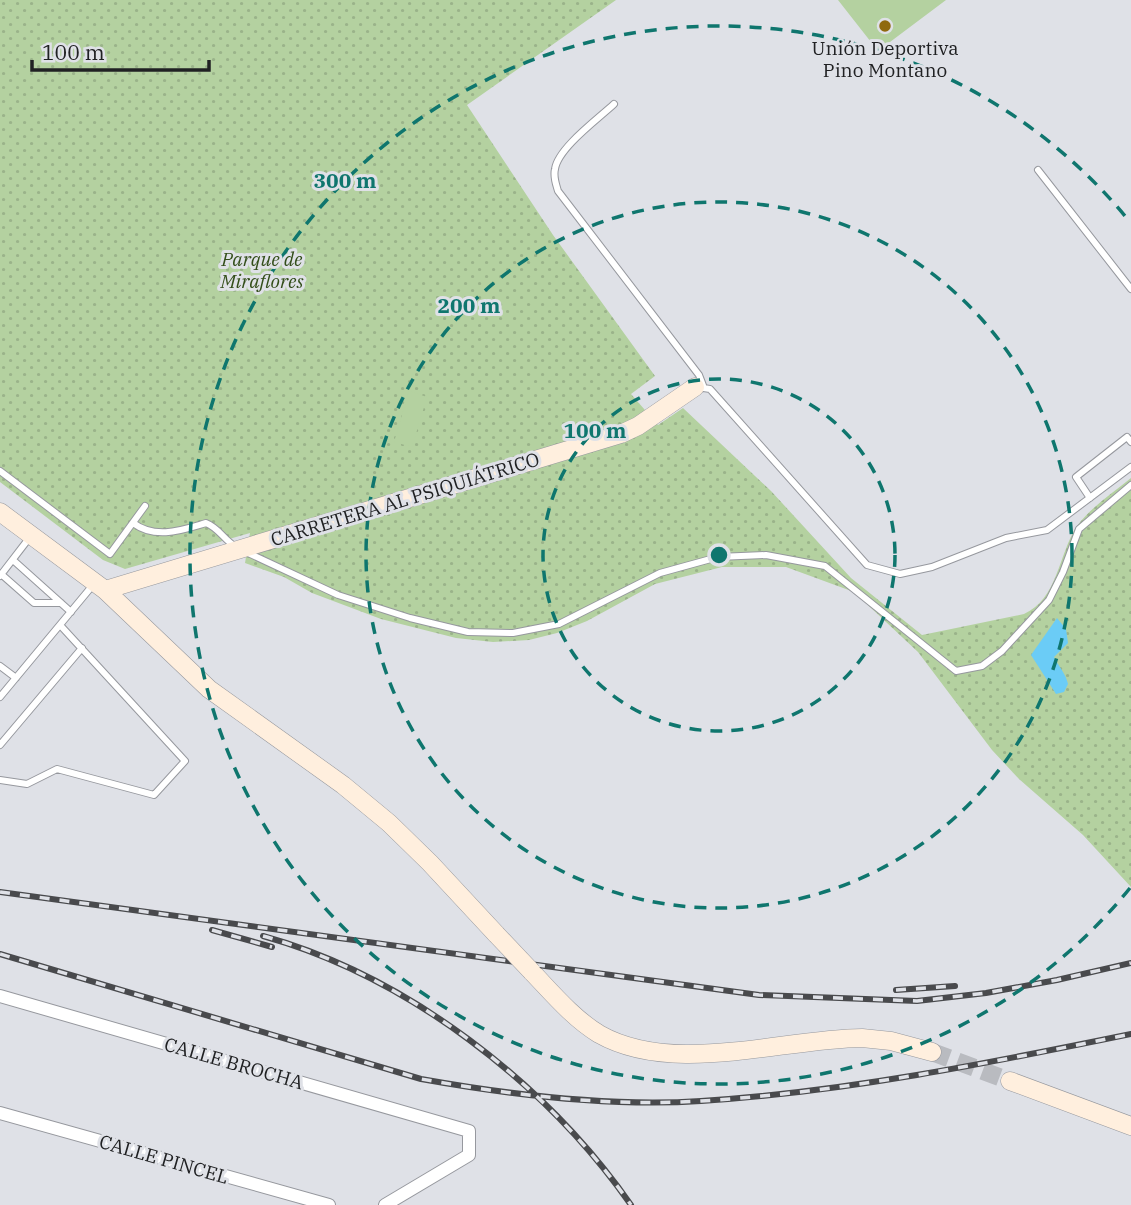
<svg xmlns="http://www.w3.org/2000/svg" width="1131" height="1205" font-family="'IBM Plex Serif',serif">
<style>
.grass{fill:url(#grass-dots)}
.pitch{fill:#b4d1a0}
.water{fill:#6bccf6}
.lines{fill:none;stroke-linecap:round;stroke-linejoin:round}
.secondary-tunnel{stroke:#b9bbc0;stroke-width:18;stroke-dasharray:18 9;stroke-linecap:butt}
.lane-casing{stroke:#96989e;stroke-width:8}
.street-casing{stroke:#96989e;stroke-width:14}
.secondary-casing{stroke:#96989e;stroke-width:19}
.lane{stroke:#fff;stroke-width:6}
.street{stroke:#fff;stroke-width:12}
.secondary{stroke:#ffefde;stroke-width:18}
.rail-casing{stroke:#494a4d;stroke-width:6}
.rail{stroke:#dfe1e7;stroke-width:3.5;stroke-dasharray:10;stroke-linecap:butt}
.secondary-bridge-casing{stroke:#96989e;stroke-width:19;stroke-linecap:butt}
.secondary-bridge{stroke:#ffefde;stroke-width:18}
.ring{fill:none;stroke:#0f766e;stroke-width:3.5;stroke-dasharray:12 9}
.poi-dot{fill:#8f690e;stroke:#dfe1e7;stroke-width:2.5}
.labels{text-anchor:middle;stroke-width:6;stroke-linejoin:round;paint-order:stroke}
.poi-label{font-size:19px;fill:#202123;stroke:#dfe1e7}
.park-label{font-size:19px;font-style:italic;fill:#334e1a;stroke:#dfe1e7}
.street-label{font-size:19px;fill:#202123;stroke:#dfe1e7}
.centre{fill:#0f766e;stroke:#dfe1e7;stroke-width:3.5}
.ring-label{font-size:21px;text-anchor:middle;font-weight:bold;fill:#0f766e;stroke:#dfe1e7;stroke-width:6;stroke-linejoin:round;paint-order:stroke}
</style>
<defs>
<pattern id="grass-dots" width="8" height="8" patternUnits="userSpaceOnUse" patternTransform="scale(1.75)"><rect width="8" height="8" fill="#b4d1a0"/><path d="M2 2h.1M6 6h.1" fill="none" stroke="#9ab38a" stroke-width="1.8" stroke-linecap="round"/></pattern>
</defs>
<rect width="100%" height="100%" fill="#dfe1e7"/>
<path class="grass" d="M 0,0 L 616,0 L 467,105 L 553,235 L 655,376 L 631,394 L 658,425 L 683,408 L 771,491 L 851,578 L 922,635 L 1024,614 C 1058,599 1058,555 1077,526 C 1091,507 1113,493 1131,478 L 1131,887 L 1083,835 L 1019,779 L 992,750 L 918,652 L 854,592 L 786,567 L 722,567 L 655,584 L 587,621 L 557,633 L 529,640 L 493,642 L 456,638 L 381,619 L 312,593 L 284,577 L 245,563 L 250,533 L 125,569 L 103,560 L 0,482 Z"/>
<path class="pitch" d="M 838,0 L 946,0 L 878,51 Z
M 409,391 L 427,397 L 412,447 L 394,442 Z"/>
<path class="water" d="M 1057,618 L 1066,629 L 1068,643 L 1054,657 C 1059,667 1066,674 1068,684 L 1064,692 L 1056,694 L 1031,655 Z"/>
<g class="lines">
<path class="secondary-tunnel" d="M 932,1052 L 1010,1081"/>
<defs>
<path id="lane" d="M 614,104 C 598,119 558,148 555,169 C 553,177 556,184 558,191 L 699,375 L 704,388
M 1038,170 L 1131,289
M 697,387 L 710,389 L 867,565 L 900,574 L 932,567 L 1006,538 L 1047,530 L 1131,467
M 0,471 L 110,554 L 145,506
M 1090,498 L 1076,477 L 1127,437 L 1131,442
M 133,523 C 156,540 182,530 206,523 C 219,528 224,540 236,547
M 246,552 L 338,595 L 410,618 L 468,632 L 513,633 L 559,624 L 660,573 L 718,557 L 766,555 L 825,566 L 956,671 L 982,666 L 1002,651 L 1049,600 L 1063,572 L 1079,529 L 1131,485
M 13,560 L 71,612
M 1,574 L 34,603 L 61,603
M 0,576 L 30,537
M 0,666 L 16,678
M 0,697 L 93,585
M 0,745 L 82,648
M 0,780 L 27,784 L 57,769 L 154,795 L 185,761 L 60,625"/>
<path id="street" d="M 0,996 L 469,1131 L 469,1155 L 385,1205
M 0,1113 L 329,1205"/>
<path id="secondary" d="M 0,512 L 105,590 L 209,689 L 343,785 L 389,823 L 430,863 L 496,934
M 105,590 L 621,434 L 638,426 L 695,387
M 532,972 C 552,993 574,1019 599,1034 C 673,1076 780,1039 862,1038 L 891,1041 L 932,1052
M 1010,1081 L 1131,1126"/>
</defs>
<use href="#lane" class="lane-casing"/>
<use href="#street" class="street-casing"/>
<use href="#secondary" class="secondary-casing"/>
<use href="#lane" class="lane"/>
<use href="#street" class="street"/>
<use href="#secondary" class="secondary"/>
<defs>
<path id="rail" d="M 0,892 L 759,995 L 917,1001 L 986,993 L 1057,980 L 1131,963
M 212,930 L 272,947
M 263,936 C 407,976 546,1083 631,1205
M 0,954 L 421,1079 C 511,1095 609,1107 701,1101 C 845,1092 989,1063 1131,1034
M 896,990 L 955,986"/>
</defs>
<use href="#rail" class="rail-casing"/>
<use href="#rail" class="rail"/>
<defs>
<path id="secondary-bridge" d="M 496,934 L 532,972"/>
</defs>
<use href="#secondary-bridge" class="secondary-bridge-casing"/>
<use href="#secondary-bridge" class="secondary-bridge"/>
</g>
<g class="ring">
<circle cx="719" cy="555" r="176"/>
<circle cx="719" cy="555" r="353"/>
<path d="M1130 888A529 529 0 1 1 1130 222"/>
</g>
<circle class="poi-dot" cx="885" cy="26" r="7"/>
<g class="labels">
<g class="poi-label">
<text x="885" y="55">Unión Deportiva<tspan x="885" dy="22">Pino Montano</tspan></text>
</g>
<g class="park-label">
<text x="262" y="266">Parque de<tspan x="262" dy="22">Miraflores</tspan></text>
</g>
<g class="street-label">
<text transform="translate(405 499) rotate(-17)" y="7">CARRETERA AL PSIQUIÁTRICO</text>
<text transform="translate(234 1063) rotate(16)" y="7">CALLE BROCHA</text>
<text transform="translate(164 1159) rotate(16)" y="7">CALLE PINCEL</text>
</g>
</g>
<circle cx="719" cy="555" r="10" class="centre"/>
<g class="ring-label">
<text x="345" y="188">300 m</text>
<text x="469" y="313">200 m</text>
<text x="595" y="438">100 m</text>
</g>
<path d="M32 60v10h177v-10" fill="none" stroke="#202123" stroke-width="3.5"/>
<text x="42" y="60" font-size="21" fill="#202123" stroke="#dfe1e7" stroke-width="5" paint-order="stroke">100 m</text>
</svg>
